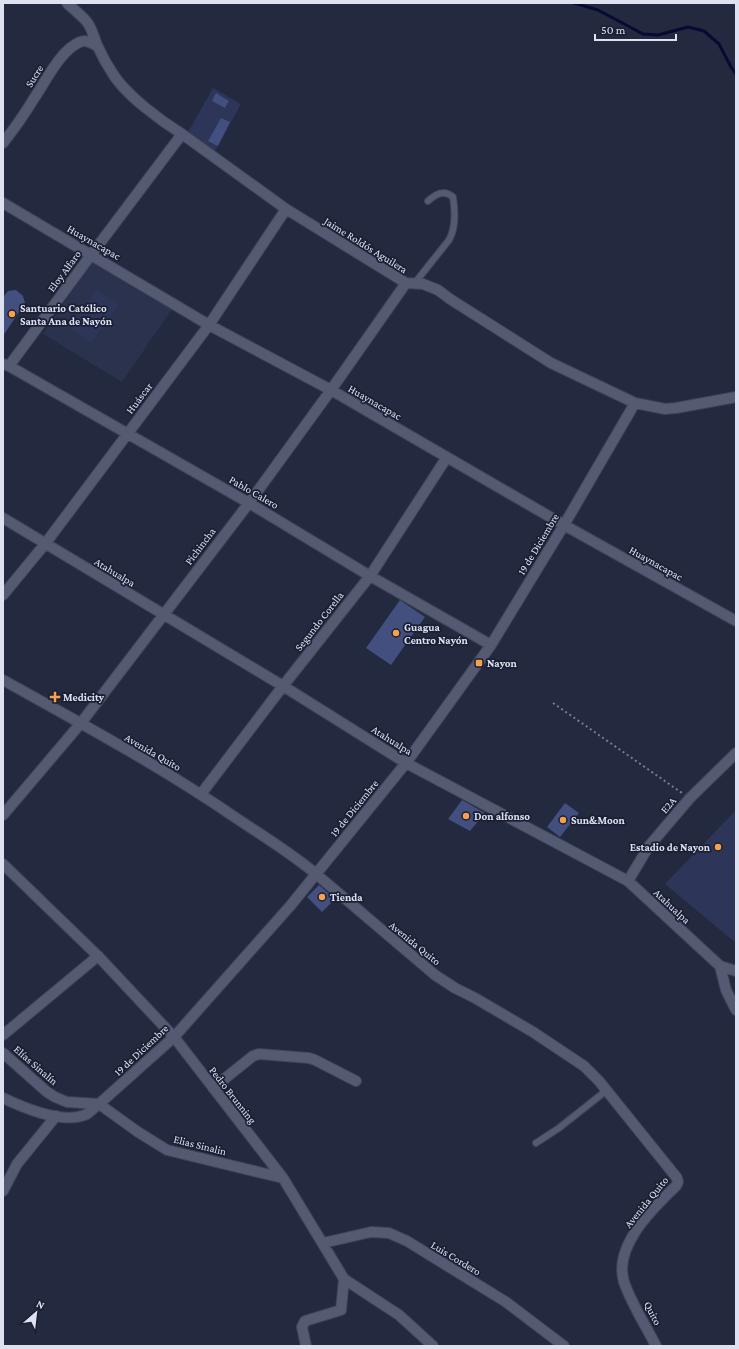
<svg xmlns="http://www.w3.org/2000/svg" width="739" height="1349" font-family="'Crimson Pro',serif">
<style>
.built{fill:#2a324d}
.green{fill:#2d3658}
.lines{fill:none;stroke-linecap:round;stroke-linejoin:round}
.stream{stroke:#070a33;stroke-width:3}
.building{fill:#434f7e}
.service-casing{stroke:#3f4356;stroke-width:8}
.minor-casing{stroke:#3f4356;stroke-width:12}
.tertiary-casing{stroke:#3f4356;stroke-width:12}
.path{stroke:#777c8e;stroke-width:2;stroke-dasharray:2 3;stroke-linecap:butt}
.service{stroke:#535a72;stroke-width:6}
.minor{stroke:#535a72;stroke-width:10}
.tertiary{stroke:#535a72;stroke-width:10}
.poi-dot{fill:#f8a04b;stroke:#1a1f34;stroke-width:1.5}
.labels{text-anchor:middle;stroke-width:3.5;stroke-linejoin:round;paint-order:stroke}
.street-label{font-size:11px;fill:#dde1f0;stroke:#1a1f34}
.poi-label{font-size:11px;font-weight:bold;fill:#dde1f0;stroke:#1a1f34;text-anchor:start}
</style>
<rect width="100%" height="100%" fill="#23293e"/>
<path class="built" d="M 92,261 L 172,309 L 122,382 L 43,334 Z"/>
<path class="green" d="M 213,88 L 241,104 L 215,151 L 188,132 Z
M 97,289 L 119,305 L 91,343 L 70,328 Z
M 736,810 L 736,943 L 665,884 Z"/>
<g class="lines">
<path class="stream" d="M 574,3 L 598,10 L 643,34 L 658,35 L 688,27 L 704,31 L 719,44 L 731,67 L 736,74"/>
</g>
<path class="building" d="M 216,93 L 229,101 L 225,108 L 212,101 Z
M 221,118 L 230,122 L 218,146 L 208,141 Z
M 16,290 L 23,296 L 25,303 L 3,336 L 3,297 L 8,291 Z
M 400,600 L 425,617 L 391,665 L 366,648 Z
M 462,800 L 485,813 L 470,831 L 448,819 Z
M 565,803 L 579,813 L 560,837 L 547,827 Z
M 319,885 L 335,899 L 322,912 L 307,897 Z"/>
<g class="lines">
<defs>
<path id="service" d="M 414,284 L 449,240 C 456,228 455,210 453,197 C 444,189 436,194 428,201
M 536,1143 L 559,1128 L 607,1090"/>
<path id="minor" d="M 67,3 C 73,9 81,15 87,22 C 93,30 94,39 98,47 C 102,56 107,65 113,74 C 126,95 161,121 182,134 L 286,209 L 406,283 L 423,284 L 438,290 L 450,299 L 551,363 L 635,403 L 665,409 L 676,408 L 736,397
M 3,143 C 14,129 24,115 33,100 C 45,83 60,50 80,42 C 86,39 91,43 97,46
M 3,203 L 209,325 L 331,390 L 564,525 L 736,621
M 3,364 L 9,366 L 249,503 L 370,576 L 491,645
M 9,366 L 91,255 L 182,134
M 635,403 L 564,525 L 491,645 L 406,763 L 316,874 L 435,975 L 455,988 L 475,998 L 533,1032 L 584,1066 L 599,1081 L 677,1178 L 678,1182 L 676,1186 C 653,1208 613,1246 624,1282 C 631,1303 646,1326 656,1346
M 3,518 L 283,686 L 406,763 L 628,881 L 720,966 L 726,990 L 736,1010
M 3,595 L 45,544 L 209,325 L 286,209
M 201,794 L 283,686 L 370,576 L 447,457
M 3,815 L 81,723 L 249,503 L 331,390 L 406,283
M 628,881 L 649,846 L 690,798 L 736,753
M 720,966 L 736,971
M 3,1035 L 98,956
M 174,1037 L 283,1178 L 344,1279 L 399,1315 L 433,1346
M 3,1053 L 47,1092 L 55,1097 L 67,1102 L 99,1104 L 138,1132 L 167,1150 L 283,1178
M 213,1088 L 253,1056 L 259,1054 L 309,1058 L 315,1060 L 356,1081
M 3,1191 L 17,1164 L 56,1116
M 323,1243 L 371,1232 L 389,1233 L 407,1241 L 506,1302 L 564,1346
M 306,1346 L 302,1327 L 305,1321 L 341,1310 L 344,1279"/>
<path id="tertiary" d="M 3,680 C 82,724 162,767 236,818 C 263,836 291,853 316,874 L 291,905 L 174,1037 L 99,1104 C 95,1107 91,1111 87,1114 C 64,1125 24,1108 3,1098
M 3,864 L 98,956 L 174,1037"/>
</defs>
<use href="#service" class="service-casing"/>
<use href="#minor" class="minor-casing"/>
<use href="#tertiary" class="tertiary-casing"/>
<path class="path" d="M 553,703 L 682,793"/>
<use href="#service" class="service"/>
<use href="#minor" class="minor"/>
<use href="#tertiary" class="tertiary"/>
</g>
<g class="poi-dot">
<circle cx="12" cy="314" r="4"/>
<circle cx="396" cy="633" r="4"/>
<rect x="475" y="659" width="8" height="8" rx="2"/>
<path d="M53 691h4v4h4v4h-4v4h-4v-4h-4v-4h4z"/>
<circle cx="466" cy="816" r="4"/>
<circle cx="563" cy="820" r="4"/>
<circle cx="718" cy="847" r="4"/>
<circle cx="322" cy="897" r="4"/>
</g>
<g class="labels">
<g class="street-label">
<text transform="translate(34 76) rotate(-58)" y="4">Sucre</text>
<text transform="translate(94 242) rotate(30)" y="4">Huaynacapac</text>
<text transform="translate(366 245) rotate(32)" y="4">Jaime Roldós Aguilera</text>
<text transform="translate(64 271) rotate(-54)" y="4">Eloy Alfaro</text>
<text transform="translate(139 398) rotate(-53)" y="4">Huáscar</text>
<text transform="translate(375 402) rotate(30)" y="4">Huaynacapac</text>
<text transform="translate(254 492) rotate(30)" y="4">Pablo Calero</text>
<text transform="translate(538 544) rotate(-59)" y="4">19 de Diciembre</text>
<text transform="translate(200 546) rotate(-53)" y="4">Pichincha</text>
<text transform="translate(656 563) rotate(29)" y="4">Huaynacapac</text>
<text transform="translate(115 572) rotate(31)" y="4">Atahualpa</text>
<text transform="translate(319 621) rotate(-52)" y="4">Segundo Corella</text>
<text transform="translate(392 740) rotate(32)" y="4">Atahualpa</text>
<text transform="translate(153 752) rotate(30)" y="4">Avenida Quito</text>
<text transform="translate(668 805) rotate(-50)" y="4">E2A</text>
<text transform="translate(354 808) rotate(-51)" y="4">19 de Diciembre</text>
<text transform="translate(672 906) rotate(43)" y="4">Atahualpa</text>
<text transform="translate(415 943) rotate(39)" y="4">Avenida Quito</text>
<text transform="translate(141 1050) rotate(-43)" y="4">19 de Diciembre</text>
<text transform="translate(36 1065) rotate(41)" y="4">Elías Sinalín</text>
<text transform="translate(233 1095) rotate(52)" y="4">Pedro Brunning</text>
<text transform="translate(200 1145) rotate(14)" y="4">Elias Sinalin</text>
<text transform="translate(646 1202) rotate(-51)" y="4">Avenida Quito</text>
<text transform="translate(456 1258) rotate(31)" y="4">Luis Cordero</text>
<text transform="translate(653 1313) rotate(63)" y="4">Quito</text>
</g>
<g class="poi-label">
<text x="20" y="312">Santuario Católico<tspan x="20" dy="13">Santa Ana de Nayón</tspan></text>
<text x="404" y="631">Guagua<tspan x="404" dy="13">Centro Nayón</tspan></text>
<text x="487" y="667">Nayon</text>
<text x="63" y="701">Medicity</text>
<text x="474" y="820">Don alfonso</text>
<text x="571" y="824">Sun&amp;Moon</text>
<text x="710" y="851" text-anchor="end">Estadio de Nayon</text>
<text x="330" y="901">Tienda</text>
</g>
</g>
<rect width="739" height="1349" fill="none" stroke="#dde1f0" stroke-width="8"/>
<g transform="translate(36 1313) rotate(28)" stroke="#1a1f34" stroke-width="3" paint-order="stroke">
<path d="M0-3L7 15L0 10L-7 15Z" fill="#dde1f0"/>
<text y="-6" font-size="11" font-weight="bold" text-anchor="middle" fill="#dde1f0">N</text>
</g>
<path d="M595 34v6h81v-6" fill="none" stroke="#dde1f0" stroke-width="2"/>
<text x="601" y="34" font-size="12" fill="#dde1f0" stroke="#1a1f34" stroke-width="3" paint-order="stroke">50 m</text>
</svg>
